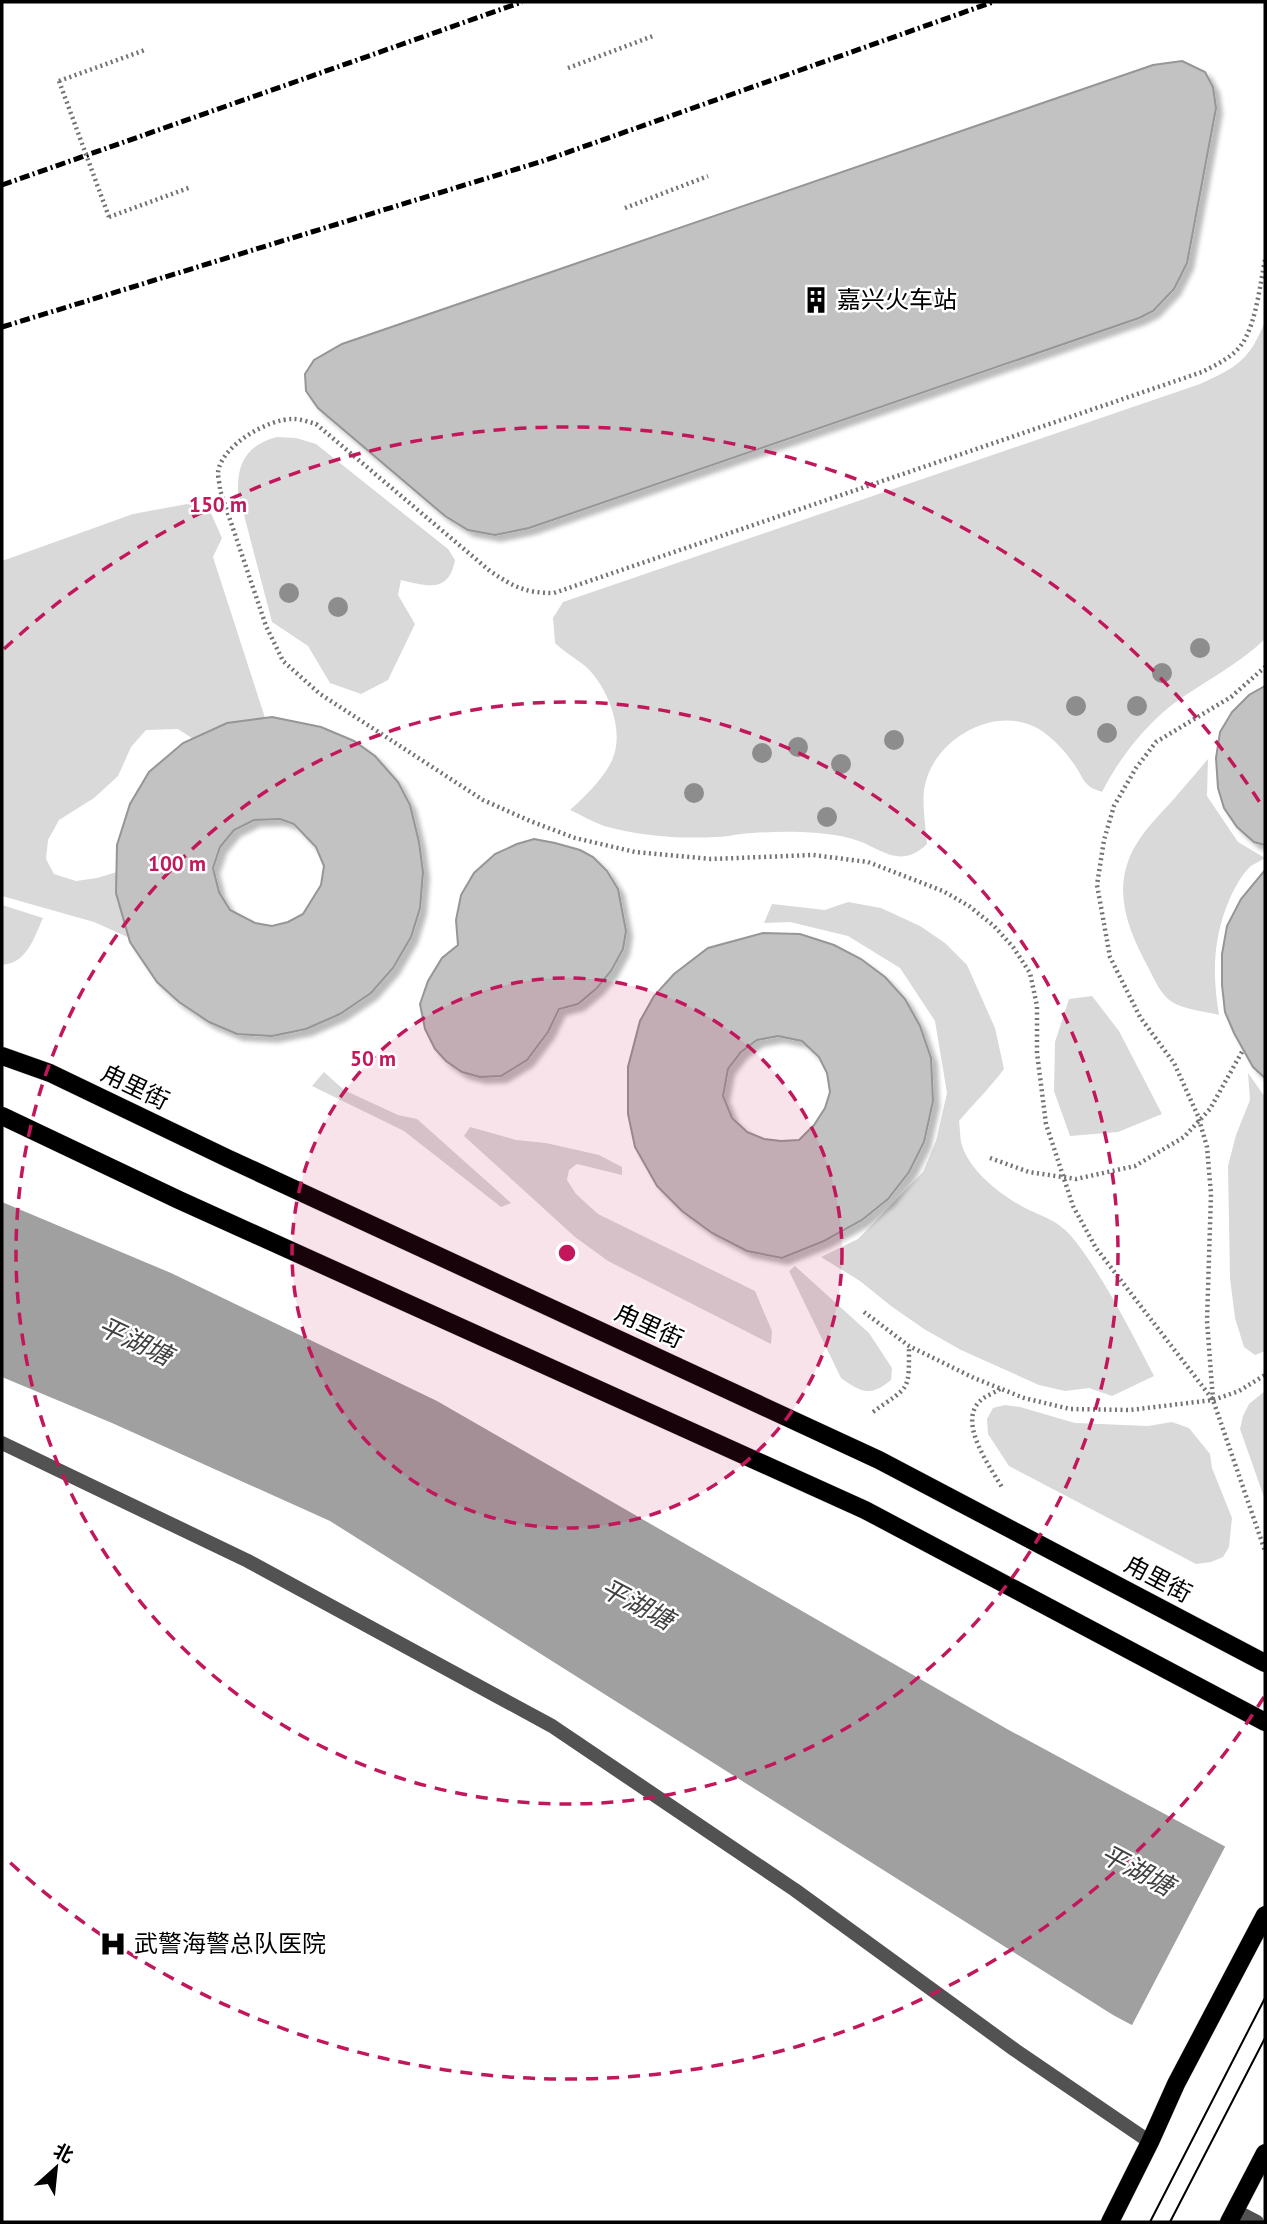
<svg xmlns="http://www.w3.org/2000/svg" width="1267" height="2224" font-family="'PT Sans','Noto Sans SC',sans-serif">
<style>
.green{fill:#d9d9d9}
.water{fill:#a0a0a0}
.pier{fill:#fff}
.building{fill:#c2c2c2;stroke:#969696;stroke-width:2;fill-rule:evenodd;filter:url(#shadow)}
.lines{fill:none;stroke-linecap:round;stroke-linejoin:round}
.primary-casing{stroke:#dbdbdb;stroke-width:19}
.path{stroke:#747474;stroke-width:4.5;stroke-dasharray:2 3.5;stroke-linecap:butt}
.street{stroke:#525252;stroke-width:14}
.primary{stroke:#000;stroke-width:18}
.tram{stroke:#000;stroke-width:2}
.rail{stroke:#000;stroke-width:5;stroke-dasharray:10 3.5 2 3.5;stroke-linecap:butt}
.path-bridge{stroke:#747474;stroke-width:4.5;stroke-dasharray:2 3.5;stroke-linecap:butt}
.tree{fill:#8d8d8d}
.ring{fill:none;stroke:#c2185b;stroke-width:3.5;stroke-dasharray:12 9}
.labels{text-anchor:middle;stroke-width:5;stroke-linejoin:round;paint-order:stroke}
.poi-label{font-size:24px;fill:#000;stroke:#fff;text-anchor:start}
.street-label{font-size:24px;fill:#000;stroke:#fff}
.water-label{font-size:26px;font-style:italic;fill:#414141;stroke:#fff}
.centre{fill:#c2185b;stroke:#fff;stroke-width:3.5}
.ring-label{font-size:21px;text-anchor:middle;font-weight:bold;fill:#c2185b;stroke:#fff;stroke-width:5;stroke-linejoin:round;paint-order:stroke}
</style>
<defs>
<filter id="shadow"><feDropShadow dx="6" dy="6" stdDeviation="2" flood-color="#0004"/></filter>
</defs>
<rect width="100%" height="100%" fill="#fff"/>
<path class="green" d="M 1265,321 L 1265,639 C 1239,664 1207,680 1177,701 C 1146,724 1120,757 1102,792 C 1098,790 1091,789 1088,785 C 1083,781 1080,773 1076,767 C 1066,752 1054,739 1039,729 C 996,704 935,738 925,785 C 921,801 926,827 927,844 C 898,872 879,845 849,838 C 820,831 782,831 753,833 C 740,833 728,837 716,837 C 679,839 640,836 604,826 C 593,822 581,815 570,810 C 585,797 608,774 614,755 C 622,730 611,699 596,678 C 585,662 568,656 555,643 L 553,618 L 563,602 L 1200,384 C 1237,367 1250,360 1265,321 Z
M 277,437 L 296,438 L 316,444 L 448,549 L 455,560 C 449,594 426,586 401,580 L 398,595 L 415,624 L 388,680 L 361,694 L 330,683 L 308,646 L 272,622 L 238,492 C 237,462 247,445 277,437 Z
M 187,504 L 209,509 L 222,538 L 213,557 L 268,727 L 212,751 L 178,729 L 146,730 L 131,747 L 118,776 L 94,798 L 59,820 L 48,840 L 46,859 L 54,874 L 76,881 L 97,878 L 153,861 L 172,957 L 94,922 L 2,896 L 2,561 L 133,514 Z
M 1208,759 L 1207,796 L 1238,842 L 1265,858 C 1261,861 1255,863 1251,866 C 1242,874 1235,887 1230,898 C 1213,937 1212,973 1219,1015 C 1204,1011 1185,1010 1172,1002 C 1161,995 1154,979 1148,967 C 1128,930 1112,891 1133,850 C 1143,831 1159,815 1173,800 C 1185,786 1197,772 1208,759 Z
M 848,902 L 881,908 L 920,926 L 945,943 L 967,965 L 995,1028 L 1004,1069 C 990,1088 974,1103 959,1121 C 960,1128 960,1136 961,1142 C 968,1169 996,1191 1018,1204 C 1042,1218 1058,1218 1076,1242 C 1107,1283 1130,1330 1154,1376 L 1112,1396 L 1089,1388 L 1065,1391 L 1039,1385 L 961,1350 L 924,1329 L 891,1306 L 860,1281 L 821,1257 L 858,1239 L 923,1172 L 936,1141 L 947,1093 L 935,1021 L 900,968 L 848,936 L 790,922 L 764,923 L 772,904 L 825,910 Z
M 2,905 L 43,918 C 34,938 27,963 2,965 Z
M 1092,996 L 1119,1031 L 1162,1114 L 1118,1132 L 1070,1136 L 1054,1091 L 1055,1042 L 1069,999 Z
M 324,1072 L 344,1090 L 398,1115 L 417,1119 L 511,1203 L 501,1207 L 404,1131 L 312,1086 Z
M 1248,1073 L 1265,1097 L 1265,1351 L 1255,1355 L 1244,1347 L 1235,1318 L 1230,1278 L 1228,1166 L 1236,1135 L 1250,1100 Z
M 470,1127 L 516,1140 L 546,1143 L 599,1155 L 622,1167 L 622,1175 L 577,1164 L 569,1170 L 567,1180 L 576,1194 L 598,1214 L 755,1291 L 772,1331 L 771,1344 L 608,1261 L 575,1237 L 464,1136 Z
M 795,1266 L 869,1333 L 892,1368 L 891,1380 C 870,1397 862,1393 841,1378 L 789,1271 Z
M 1265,1391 L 1265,1500 L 1240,1429 L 1243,1416 L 1249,1404 Z
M 1005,1405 L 1020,1407 L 1075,1423 L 1148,1426 L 1172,1422 L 1189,1428 L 1210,1454 L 1212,1468 L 1232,1518 L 1229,1547 L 1223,1557 L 1211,1562 L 1196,1564 L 1009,1466 L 988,1434 L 987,1419 L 993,1408 Z"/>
<path class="water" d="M 2,1202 L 171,1273 L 437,1401 L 1007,1729 L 1265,1868 L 1265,2096 L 1113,2015 L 330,1521 L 112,1423 L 2,1377 Z"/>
<path class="pier" d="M 1227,1843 L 1265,1864 L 1265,2099 L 1130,2029 Z"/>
<path class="building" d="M 1182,61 L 1205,72 L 1213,87 L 1216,108 L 1187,263 L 1174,289 L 1153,311 L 1139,318 L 529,528 L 495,535 L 468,530 L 445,516 L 318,408 L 306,391 L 305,374 L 314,360 L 342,344 L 1153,65 Z
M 1265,686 L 1265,845 L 1254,842 L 1237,827 L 1224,808 L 1218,788 L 1216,758 L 1220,732 L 1232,712 L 1249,695 Z
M 272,717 L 321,727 L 354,741 L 375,756 L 398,782 L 410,805 L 419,842 L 423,872 L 420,908 L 411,937 L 393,968 L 371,993 L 340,1014 L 306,1029 L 272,1036 L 237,1034 L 209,1022 L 179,1002 L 157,982 L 130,942 L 116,893 L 117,845 L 130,804 L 149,772 L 183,743 L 227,723 ZM 280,819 L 294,824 L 316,847 L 324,866 L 321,885 L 303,914 L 288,922 L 272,926 L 255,923 L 230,910 L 219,892 L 213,868 L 220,847 L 234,830 L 254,820 Z
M 534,839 L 555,843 L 580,850 L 593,857 L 607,871 L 618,889 L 626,931 L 623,949 L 611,971 L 597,988 L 578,1004 L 559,1009 L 548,1032 L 527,1060 L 501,1076 L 480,1077 L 462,1072 L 446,1061 L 435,1049 L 425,1029 L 420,1004 L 428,981 L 442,958 L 458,945 L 456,920 L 461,895 L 474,873 L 495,854 L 517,844 Z
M 1265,870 L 1265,1078 L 1253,1067 L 1234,1033 L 1225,1012 L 1222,985 L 1222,954 L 1227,926 L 1241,899 Z
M 763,933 L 800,934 L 834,945 L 861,959 L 885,977 L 905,999 L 920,1026 L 931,1058 L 933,1101 L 924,1142 L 909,1172 L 888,1199 L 862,1220 L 824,1241 L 782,1258 L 747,1251 L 712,1233 L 682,1211 L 657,1186 L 635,1147 L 628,1114 L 628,1067 L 640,1021 L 654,996 L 674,974 L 708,948 ZM 778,1036 L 802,1041 L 819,1057 L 827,1073 L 830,1092 L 825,1108 L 814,1125 L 799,1140 L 781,1141 L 764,1139 L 747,1132 L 732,1118 L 723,1096 L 728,1069 L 741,1052 L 757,1040 Z"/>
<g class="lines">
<defs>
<path id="primary" d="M 2,1056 L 50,1073 L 227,1158 L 879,1460 L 1265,1663
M 2,1116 L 179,1200 L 865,1510 L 1265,1722
M 1110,2222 L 1150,2142 L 1176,2084 L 1265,1915
M 1229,2222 L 1265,2153"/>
</defs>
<use href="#primary" class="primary-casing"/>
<path class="path" d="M 568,68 L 653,36
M 59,81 L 145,50
M 625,208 L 708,176
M 109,217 L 191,187
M 1265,260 C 1260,285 1256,323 1242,344 C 1233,357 1216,365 1202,372 L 554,593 C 525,593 514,587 490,571 L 316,424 C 309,422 301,419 294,419 C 269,418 220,446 218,473 C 218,478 220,485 220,490 L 266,626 L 283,661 L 320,694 L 483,800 L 530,821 L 575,838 L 635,852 L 711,859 L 813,855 L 868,862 L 943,891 L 969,906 L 994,926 L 1013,947 L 1030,973 L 1037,1006 L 1037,1053 L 1046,1124 L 1073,1206 L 1096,1248 L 1213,1400 L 1265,1551
M 864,1312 L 909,1346 L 974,1378 L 1024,1398 L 1070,1409 L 1130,1410 L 1213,1400 L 1239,1391 L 1265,1375
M 1000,1389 C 994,1393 985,1396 980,1401 C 957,1423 991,1468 1003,1489
M 1213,1400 L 1207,1321 L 1211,1194 L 1207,1147 L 1198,1116 L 1174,1063 L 1140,1017 L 1110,957 L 1097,885 L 1104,840 L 1114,806 L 1136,768 L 1156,742 L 1231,697 L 1265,667
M 873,1412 C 910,1385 909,1393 909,1346"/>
<path class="street" d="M 2,1443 L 248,1561 L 552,1726 L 795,1890 L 1015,2050 L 1150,2142
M 1236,2211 L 1257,2222"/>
<use href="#primary" class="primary"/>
<path class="tram" d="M 1150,2222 L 1265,1998
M 1170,2222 L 1265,2038"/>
<path class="rail" d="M 2,185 L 522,2
M 2,327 L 543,161 L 993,2"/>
<path class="path-bridge" d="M 59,81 L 109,217
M 990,1158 L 1029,1172 L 1076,1179 L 1135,1166 L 1184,1137 L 1210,1109 L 1243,1050"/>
</g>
<g class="tree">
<circle cx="289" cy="593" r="10"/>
<circle cx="338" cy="607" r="10"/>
<circle cx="1200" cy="648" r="10"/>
<circle cx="1162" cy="673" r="10"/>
<circle cx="1076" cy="706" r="10"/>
<circle cx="1137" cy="706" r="10"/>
<circle cx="1107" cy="733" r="10"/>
<circle cx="894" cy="740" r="10"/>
<circle cx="798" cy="747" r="10"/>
<circle cx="762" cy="753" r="10"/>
<circle cx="841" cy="764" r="10"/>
<circle cx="694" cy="793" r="10"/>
<circle cx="827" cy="817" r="10"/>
</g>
<circle cx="567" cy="1253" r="275" fill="#c2185b" fill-opacity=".12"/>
<g class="ring">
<circle cx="567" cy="1253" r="275"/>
<circle cx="567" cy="1253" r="551"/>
<path d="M1264 1697A826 826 0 0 1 4 1857M4 649A826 826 0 0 1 1264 809"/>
</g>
<defs>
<symbol id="building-bare" viewBox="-9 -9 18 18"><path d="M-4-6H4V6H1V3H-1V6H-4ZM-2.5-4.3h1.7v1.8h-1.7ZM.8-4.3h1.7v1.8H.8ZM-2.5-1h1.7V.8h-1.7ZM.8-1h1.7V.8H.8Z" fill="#000" stroke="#fff" stroke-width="2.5" paint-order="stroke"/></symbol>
<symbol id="hospital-bare" viewBox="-9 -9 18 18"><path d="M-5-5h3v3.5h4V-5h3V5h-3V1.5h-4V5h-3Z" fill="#000" stroke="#fff" stroke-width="2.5" paint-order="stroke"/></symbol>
</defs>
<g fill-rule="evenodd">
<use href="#building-bare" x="797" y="281" width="38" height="38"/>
<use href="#hospital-bare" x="94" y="1925" width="38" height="38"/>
</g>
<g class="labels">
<g class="poi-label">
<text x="837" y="308">嘉兴火车站</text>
<text x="134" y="1952">武警海警总队医院</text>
</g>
<g class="street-label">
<text transform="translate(135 1087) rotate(26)" y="8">甪里街</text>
<text transform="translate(649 1326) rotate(25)" y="8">甪里街</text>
<text transform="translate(1158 1579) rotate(28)" y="8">甪里街</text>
</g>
<g class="water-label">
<text transform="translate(135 1341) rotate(25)" y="9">平湖塘</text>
<text transform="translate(637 1604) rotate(28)" y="9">平湖塘</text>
<text transform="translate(1137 1870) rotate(28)" y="9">平湖塘</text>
</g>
</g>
<circle cx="567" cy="1253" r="10" class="centre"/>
<g class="ring-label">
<text x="218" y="512">150 m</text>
<text x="177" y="871">100 m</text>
<text x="373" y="1066">50 m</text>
</g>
<rect width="1267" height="2224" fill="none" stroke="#000000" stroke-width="7"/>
<g transform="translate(56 2168) rotate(27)" stroke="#ffffff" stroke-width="5" paint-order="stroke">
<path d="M0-5L12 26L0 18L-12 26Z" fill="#000000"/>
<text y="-10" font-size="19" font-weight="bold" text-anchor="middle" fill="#000000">北</text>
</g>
</svg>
